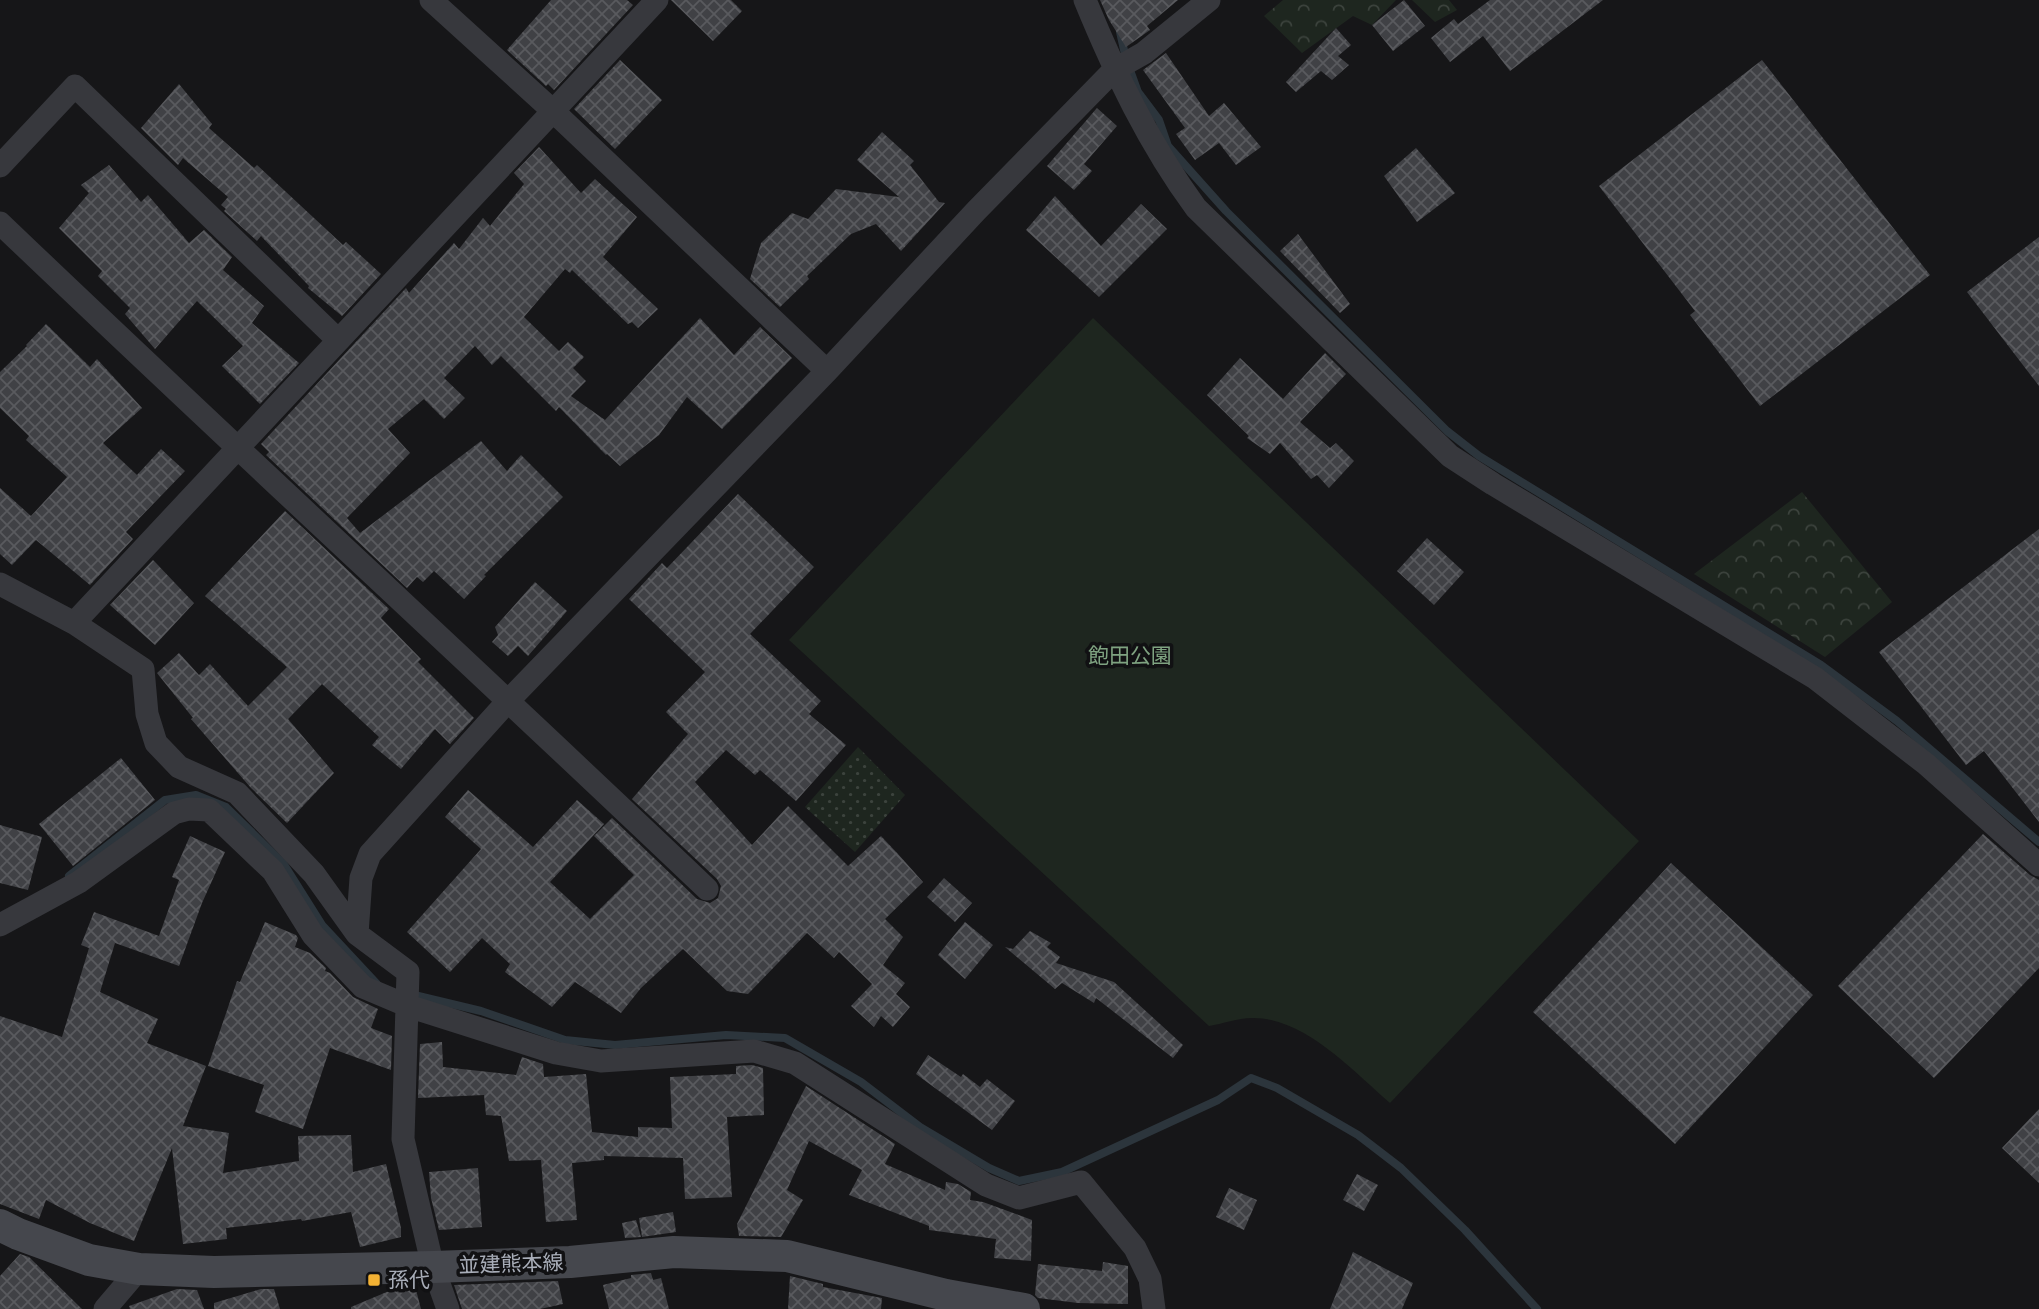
<svg xmlns="http://www.w3.org/2000/svg" width="2039" height="1309" font-family="'PT Sans Narrow','Noto Sans JP',sans-serif">
<style>
.grass{fill:url(#grass-dots)}
.forest{fill:url(#forest-crowns)}
.park{fill:#1e261f}
.lines{fill:none;stroke-linecap:round;stroke-linejoin:round}
.stream{stroke:#2c353c;stroke-width:8}
.building{fill:url(#building-cross-hatch)}
.street{stroke:#37383d;stroke-width:23}
.secondary{stroke:#45474d;stroke-width:32}
.poi-dot{fill:#f2b134;stroke:#111113;stroke-width:2.5}
.labels{text-anchor:middle;stroke-width:7;stroke-linejoin:round;paint-order:stroke}
.park-label{font-size:21px;fill:#7fa381;stroke:#111113}
.street-label{font-size:21px;fill:#a8adb8;stroke:#111113}
.poi-label{font-size:21px;fill:#a8adb8;stroke:#111113;text-anchor:start}
</style>
<defs>
<pattern id="grass-dots" width="8" height="8" patternUnits="userSpaceOnUse" patternTransform="scale(1.75)"><rect width="8" height="8" fill="#1e261f"/><path d="M2 2h.1M6 6h.1" fill="none" stroke="#3c433d" stroke-width="1.8" stroke-linecap="round"/></pattern>
<pattern id="forest-crowns" width="20" height="18" patternUnits="userSpaceOnUse" patternTransform="scale(1.75)"><rect width="20" height="18" fill="#1e261f"/><path d="M2 6a3 3 0 1 1 6 0M12 15a3 3 0 1 1 6 0" fill="none" stroke="#3c433d"/></pattern>
<pattern id="building-cross-hatch" width="8" height="8" patternUnits="userSpaceOnUse" patternTransform="scale(1.75)"><rect width="8" height="8" fill="#404145"/><path d="M0 0l8 8M0 8l8-8" fill="none" stroke="#595a5e"/></pattern>
</defs>
<rect width="100%" height="100%" fill="#161618"/>
<path class="grass" d="M 858,747 L 905,795 L 855,852 L 805,807 Z"/>
<path class="forest" d="M 1283,0 L 1396,0 L 1372,25 L 1353,16 L 1302,53 L 1264,16 Z
M 1412,0 L 1449,0 L 1457,10 L 1435,22 Z
M 1802,492 L 1892,602 L 1825,657 L 1694,574 Z"/>
<path class="park" d="M 1093,318 L 1639,841 L 1390,1103 C 1353,1071 1304,1017 1252,1018 C 1238,1018 1222,1024 1209,1026 L 789,640 Z"/>
<g class="lines">
<path class="stream" d="M 1120,32 L 1126,59 L 1138,92 L 1159,120 L 1168,146 L 1226,211 L 1447,431 L 1479,456 L 1821,665 L 1897,721 L 2039,842
M 69,876 L 165,800 L 196,795 L 226,807 L 283,863 L 322,925 L 377,984
M 410,994 L 481,1011 L 565,1040 L 615,1045 L 726,1035 L 785,1038 L 861,1082 L 920,1127 L 989,1168 L 1019,1181 L 1062,1172 L 1218,1100 L 1251,1078 L 1277,1088 L 1358,1135 L 1401,1168 L 1465,1230 L 1537,1309"/>
</g>
<path class="building" d="M 551,0 L 627,0 L 633,5 L 554,90 L 548,84 L 546,86 L 507,50 Z
M 671,0 L 731,0 L 742,11 L 713,41 Z
M 1100,0 L 1178,0 L 1147,26 L 1150,30 L 1126,47 L 1109,20 Z
M 1404,0 L 1425,26 L 1393,51 L 1372,25 Z
M 1490,0 L 1603,0 L 1510,71 L 1483,36 L 1450,62 L 1431,38 L 1454,19 L 1458,24 Z
M 1336,28 L 1351,45 L 1338,56 L 1349,65 L 1332,80 L 1321,71 L 1296,92 L 1286,82 Z
M 1166,53 L 1209,116 L 1224,103 L 1261,147 L 1236,165 L 1219,143 L 1195,160 L 1176,134 L 1185,128 L 1143,70 Z
M 620,60 L 662,100 L 615,149 L 574,109 Z
M 1762,60 L 1930,275 L 1760,406 L 1690,315 L 1695,311 L 1599,186 Z
M 179,84 L 212,124 L 209,128 L 254,168 L 257,165 L 343,245 L 346,242 L 381,274 L 342,316 L 308,288 L 309,286 L 261,236 L 257,241 L 224,211 L 226,209 L 221,205 L 228,197 L 183,158 L 178,165 L 141,128 Z
M 1097,108 L 1117,126 L 1084,164 L 1092,171 L 1074,190 L 1047,166 Z
M 882,132 L 914,161 L 910,165 L 939,202 L 945,203 L 901,251 L 876,224 L 851,234 L 807,276 L 809,279 L 780,307 L 750,279 L 761,243 L 792,213 L 808,219 L 836,189 L 899,197 L 857,160 Z
M 539,147 L 581,193 L 595,179 L 637,217 L 603,257 L 658,309 L 638,328 L 632,322 L 628,324 L 572,270 L 570,273 L 565,269 L 524,317 L 559,351 L 568,342 L 584,357 L 573,368 L 586,381 L 571,396 L 605,420 L 700,318 L 734,355 L 760,327 L 792,358 L 722,429 L 687,397 L 659,435 L 620,466 L 607,454 L 606,455 L 559,407 L 556,411 L 501,356 L 492,365 L 475,346 L 444,378 L 465,398 L 444,419 L 424,399 L 388,429 L 410,453 L 347,518 L 360,533 L 481,441 L 507,471 L 521,455 L 563,497 L 484,575 L 486,576 L 464,599 L 434,571 L 423,582 L 417,577 L 407,588 L 266,455 L 269,452 L 261,444 L 406,288 L 409,293 L 454,243 L 459,249 L 483,218 L 490,226 L 524,184 L 514,173 Z
M 1416,148 L 1455,193 L 1417,222 L 1384,176 Z
M 109,165 L 141,202 L 148,195 L 189,243 L 204,230 L 232,257 L 223,270 L 264,306 L 252,323 L 299,363 L 260,404 L 222,366 L 243,346 L 197,301 L 155,349 L 125,314 L 130,308 L 98,276 L 102,271 L 59,228 L 89,193 L 81,185 Z
M 1055,196 L 1101,246 L 1141,204 L 1167,229 L 1099,297 L 1026,230 Z
M 1298,234 L 1350,304 L 1340,313 L 1280,251 Z
M 2039,237 L 2039,386 L 1967,292 Z
M 46,324 L 90,367 L 97,359 L 142,408 L 103,443 L 137,475 L 161,449 L 185,471 L 126,532 L 133,539 L 90,585 L 36,540 L 12,565 L 0,554 L 0,488 L 31,516 L 67,477 L 26,440 L 29,436 L 0,408 L 0,372 L 27,346 L 26,345 Z
M 1325,353 L 1346,374 L 1300,422 L 1330,448 L 1336,443 L 1354,461 L 1329,488 L 1317,475 L 1311,479 L 1280,443 L 1270,454 L 1247,438 L 1249,436 L 1207,395 L 1240,358 L 1283,399 Z
M 738,494 L 814,567 L 750,634 L 821,701 L 809,714 L 846,745 L 796,801 L 760,770 L 755,775 L 726,750 L 695,782 L 752,845 L 788,806 L 848,866 L 881,836 L 898,854 L 923,882 L 885,919 L 903,937 L 883,965 L 905,983 L 896,994 L 910,1007 L 893,1027 L 881,1016 L 874,1027 L 851,1006 L 872,984 L 839,952 L 834,958 L 807,933 L 748,994 L 727,991 L 683,949 L 641,988 L 621,1013 L 575,982 L 552,1007 L 505,972 L 510,964 L 482,938 L 450,972 L 407,932 L 481,849 L 445,817 L 468,790 L 533,847 L 577,800 L 604,824 L 550,882 L 590,919 L 634,875 L 594,836 L 612,818 L 697,899 L 710,903 L 718,898 L 721,886 L 717,879 L 632,799 L 688,734 L 666,712 L 705,672 L 629,599 L 662,563 L 667,568 Z
M 285,511 L 389,609 L 381,618 L 421,659 L 418,662 L 474,718 L 450,744 L 435,729 L 401,769 L 372,745 L 379,737 L 322,684 L 288,719 L 334,773 L 287,823 L 251,788 L 191,719 L 193,718 L 157,673 L 179,653 L 199,675 L 210,664 L 248,706 L 287,667 L 205,596 Z
M 2039,529 L 2039,822 L 1984,751 L 1966,765 L 1879,652 Z
M 1427,538 L 1464,572 L 1434,605 L 1397,571 Z
M 153,560 L 194,603 L 155,645 L 110,605 Z
M 535,582 L 567,611 L 528,656 L 518,646 L 508,656 L 492,642 L 498,635 L 495,627 Z
M 121,758 L 155,800 L 73,866 L 39,824 Z
M 0,825 L 42,837 L 28,890 L 0,883 Z
M 1983,834 L 2030,875 L 2039,880 L 2039,968 L 1934,1078 L 1838,986 Z
M 190,836 L 225,852 L 202,903 L 179,966 L 115,943 L 100,992 L 158,1019 L 147,1043 L 206,1066 L 183,1126 L 229,1133 L 223,1173 L 299,1161 L 298,1136 L 351,1135 L 353,1172 L 386,1164 L 401,1228 L 401,1237 L 360,1247 L 351,1212 L 302,1221 L 301,1219 L 226,1228 L 227,1239 L 183,1244 L 172,1148 L 134,1241 L 90,1223 L 46,1200 L 39,1219 L 0,1204 L 0,1016 L 62,1037 L 89,948 L 81,945 L 94,912 L 159,936 L 179,880 L 172,877 Z
M 1671,863 L 1813,995 L 1675,1144 L 1533,1012 Z
M 944,878 L 972,903 L 955,922 L 927,897 Z
M 265,922 L 296,935 L 298,938 L 295,947 L 310,953 L 326,968 L 325,971 L 330,973 L 353,997 L 378,1009 L 371,1028 L 392,1036 L 391,1070 L 330,1048 L 303,1129 L 255,1112 L 264,1085 L 208,1066 L 237,981 L 240,982 Z
M 965,922 L 993,945 L 965,979 L 938,955 Z
M 1030,931 L 1051,943 L 1047,947 L 1060,957 L 1056,963 L 1114,982 L 1183,1045 L 1173,1058 L 1096,998 L 1094,1003 L 1062,983 L 1055,989 L 1005,947 L 1013,949 Z
M 442,1042 L 443,1067 L 516,1075 L 522,1057 L 543,1064 L 544,1077 L 586,1074 L 592,1132 L 638,1137 L 638,1127 L 672,1128 L 670,1077 L 736,1074 L 736,1066 L 752,1065 L 763,1068 L 764,1115 L 727,1117 L 732,1197 L 685,1199 L 683,1158 L 604,1156 L 604,1160 L 572,1163 L 577,1220 L 546,1222 L 541,1160 L 509,1161 L 501,1116 L 486,1115 L 484,1095 L 418,1098 L 420,1044 Z
M 928,1055 L 961,1077 L 963,1074 L 980,1087 L 987,1079 L 1015,1101 L 992,1130 L 916,1074 Z
M 806,1086 L 895,1144 L 885,1164 L 945,1190 L 946,1182 L 958,1184 L 971,1192 L 970,1200 L 983,1202 L 1032,1220 L 1031,1261 L 994,1258 L 996,1239 L 929,1230 L 929,1226 L 849,1195 L 862,1170 L 809,1141 L 787,1190 L 803,1200 L 781,1237 L 739,1236 L 737,1224 Z
M 2039,1109 L 2039,1183 L 2002,1148 Z
M 478,1168 L 482,1227 L 439,1230 L 431,1198 L 429,1172 Z
M 1357,1174 L 1378,1185 L 1364,1211 L 1343,1200 Z
M 1229,1188 L 1257,1200 L 1244,1230 L 1216,1217 Z
M 673,1212 L 676,1232 L 642,1237 L 639,1218 Z
M 636,1220 L 641,1237 L 625,1238 L 622,1223 Z
M 1353,1252 L 1413,1283 L 1402,1309 L 1330,1309 Z
M 20,1254 L 29,1257 L 82,1309 L 0,1309 L 0,1276 Z
M 1103,1262 L 1128,1266 L 1128,1304 L 1078,1303 L 1038,1298 L 1035,1295 L 1038,1264 L 1102,1271 Z
M 651,1273 L 653,1280 L 661,1278 L 669,1309 L 609,1309 L 603,1285 L 631,1278 L 631,1275 Z
M 790,1276 L 823,1284 L 823,1287 L 882,1298 L 881,1309 L 788,1309 Z
M 558,1281 L 563,1304 L 540,1309 L 462,1309 L 454,1285 Z
M 401,1286 L 415,1286 L 421,1309 L 351,1309 L 351,1307 Z
M 177,1289 L 197,1290 L 204,1309 L 130,1309 L 129,1306 Z
M 261,1289 L 274,1289 L 280,1309 L 214,1309 L 214,1303 Z"/>
<g class="lines">
<path class="street" d="M 431,0 L 552,110 L 827,371
M 1085,0 C 1115,73 1149,144 1196,208 L 1450,456 L 1493,484 L 1815,678 L 1926,764 L 2039,865
M 0,166 L 75,86 L 338,340
M 0,223 C 234,447 473,666 707,889
M 0,584 L 74,623 L 143,669 L 147,714 L 156,743 L 179,767 L 237,793 L 314,874 L 357,934 L 408,972 L 403,1139 L 433,1267 L 448,1309
M 74,623 L 657,0
M 0,925 L 79,882 L 174,813 L 189,809 L 209,810 L 273,871 L 313,935 L 363,987 L 408,1006 L 556,1053 L 601,1061 L 754,1051 L 795,1063 L 986,1185 L 1019,1198 L 1081,1182 L 1135,1248 L 1150,1279 L 1154,1309
M 357,934 L 361,878 L 370,854 L 509,700 L 827,371 L 976,211 L 1114,70 L 1144,53 L 1209,0
M 105,1309 L 139,1269"/>
<path class="secondary" d="M 0,1225 L 18,1234 L 89,1260 L 139,1269 L 214,1272 L 433,1267 L 570,1262 L 674,1252 L 787,1256 L 946,1295 L 1024,1309"/>
</g>
<rect class="poi-dot" x="367" y="1273" width="14" height="14" rx="3.5"/>
<g class="labels">
<g class="park-label">
<text x="1130" y="663">飽田公園</text>
</g>
<g class="street-label">
<text transform="translate(511 1264) rotate(-2)" y="7">並建熊本線</text>
</g>
<g class="poi-label">
<text x="388" y="1287">孫代</text>
</g>
</g>
</svg>
